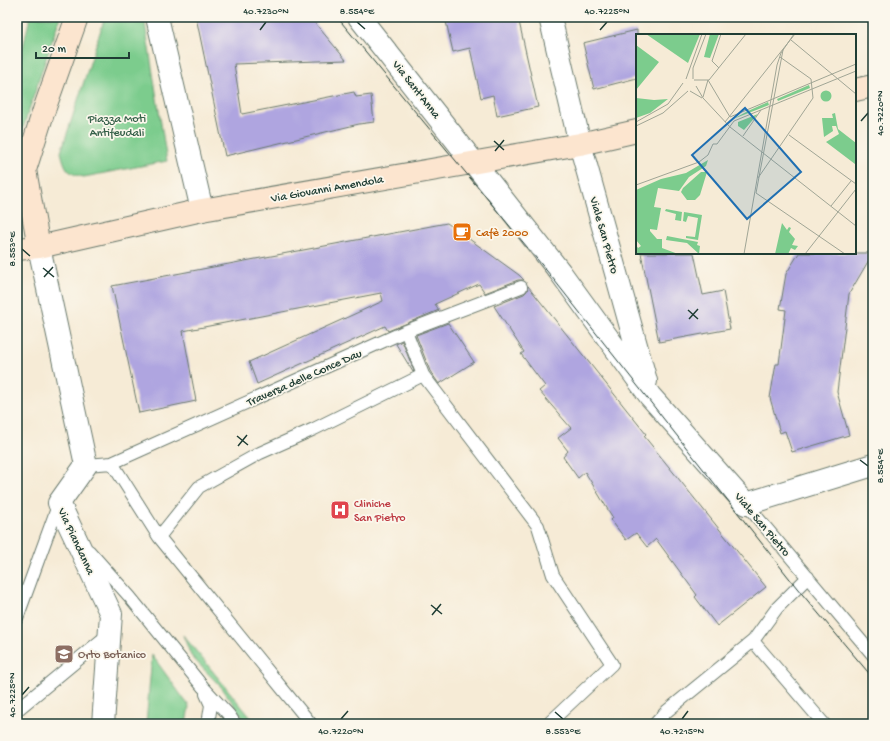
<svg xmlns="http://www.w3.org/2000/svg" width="890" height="741" font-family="'Gochi Hand',sans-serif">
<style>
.green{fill:#7ccc8d;stroke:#4e8460}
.building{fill:#afa5e0}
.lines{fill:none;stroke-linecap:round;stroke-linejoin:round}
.lane-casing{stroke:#6a7a6d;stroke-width:14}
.street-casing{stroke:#6a7a6d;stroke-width:24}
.secondary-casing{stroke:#6a7a6d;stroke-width:24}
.lane{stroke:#fff;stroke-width:12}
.street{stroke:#fff;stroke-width:22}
.secondary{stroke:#fce5cf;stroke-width:22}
.tram{stroke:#1f3d34;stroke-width:1}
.ticks{fill:none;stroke:#1f3d34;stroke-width:1.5}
.labels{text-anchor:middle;stroke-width:3.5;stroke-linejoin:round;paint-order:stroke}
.street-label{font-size:12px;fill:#1f3d34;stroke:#fbf7ec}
.park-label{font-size:12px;fill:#36614a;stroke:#fbf7ec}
.food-label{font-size:12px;fill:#c56008;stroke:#fbf7ec;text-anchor:start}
.health-label{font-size:12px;fill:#be3a42;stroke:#fbf7ec;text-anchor:start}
.education-label{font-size:12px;fill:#785e54;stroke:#fbf7ec;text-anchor:start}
.inset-road{fill:none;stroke:#a0a595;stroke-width:1}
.view{fill:#1f6fb2;fill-opacity:0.15;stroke:#1f6fb2;stroke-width:2}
.inset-edge{fill:none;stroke:#1f3d34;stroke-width:2}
.neatline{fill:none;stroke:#1f3d34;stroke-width:1.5}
.ticks-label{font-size:10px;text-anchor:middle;fill:#1f3d34}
</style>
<rect width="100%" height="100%" fill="#fbf7ec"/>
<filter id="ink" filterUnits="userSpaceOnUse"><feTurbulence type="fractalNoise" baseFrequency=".025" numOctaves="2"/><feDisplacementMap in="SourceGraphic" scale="8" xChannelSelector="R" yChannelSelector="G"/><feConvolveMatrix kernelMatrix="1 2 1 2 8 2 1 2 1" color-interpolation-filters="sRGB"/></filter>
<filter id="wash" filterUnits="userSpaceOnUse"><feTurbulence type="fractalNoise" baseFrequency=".012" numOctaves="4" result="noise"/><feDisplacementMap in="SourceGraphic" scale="16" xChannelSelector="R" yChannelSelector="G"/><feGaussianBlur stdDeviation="0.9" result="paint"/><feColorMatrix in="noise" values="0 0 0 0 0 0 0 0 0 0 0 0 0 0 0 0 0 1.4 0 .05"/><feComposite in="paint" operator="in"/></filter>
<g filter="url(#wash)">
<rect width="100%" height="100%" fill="#f6ebd6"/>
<path class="green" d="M 30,17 L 60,17 L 17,146 L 17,73 Z
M 105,17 L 144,17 L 167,161 L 84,177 C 67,174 65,168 61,152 Z
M 183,635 L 256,724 L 247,724 L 222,688 L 191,656 Z
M 152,655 L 189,706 L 186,724 L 146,724 Z"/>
<g id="blocks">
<path class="building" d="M 196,17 L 310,17 L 346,60 L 234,64 L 242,114 L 354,92 L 356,97 L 371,95 L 374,122 L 359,124 L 225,156 Z
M 445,17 L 518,17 L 538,107 L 497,116 L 493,95 L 481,98 L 470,48 L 453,52 Z
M 637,30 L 637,78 L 594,89 L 583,43 Z
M 447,223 L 519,275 L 524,280 L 518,280 L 485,293 L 479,284 L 435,304 L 439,310 L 388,331 L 385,326 L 257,384 L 249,362 L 383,301 L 381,293 L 183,331 L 196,401 L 139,413 L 112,286 Z
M 641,253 L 694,253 L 703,295 L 723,291 L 730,329 L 659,342 Z
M 799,253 L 873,253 L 849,294 L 837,392 L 849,435 L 792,452 L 785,431 L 780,433 L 770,398 L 776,364 L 779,364 L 786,310 L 780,309 L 786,274 Z
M 528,286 L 646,434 L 644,436 L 766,587 L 717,626 L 695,597 L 697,595 L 656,539 L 647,547 L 636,533 L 626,540 L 611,520 L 613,518 L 585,472 L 578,478 L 563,457 L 568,451 L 558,438 L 571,428 L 539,391 L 545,386 L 521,354 L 524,352 L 494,306 L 524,294 L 527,291 Z
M 448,323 L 474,362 L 439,384 L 430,371 L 416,335 Z
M 402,341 L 414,371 L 413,372 L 396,344 Z"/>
</g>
</g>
<g filter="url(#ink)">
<use href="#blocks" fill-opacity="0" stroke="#6a7a6d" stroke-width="1"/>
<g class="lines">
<defs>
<path id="lane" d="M 406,331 L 423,375 L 538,526 L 553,575 L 612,664 L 548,724
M 112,463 L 159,537 L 311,724
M 86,465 L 112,463 L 406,331 L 521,287
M 746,504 L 873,655
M 159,537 L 199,487 L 260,453 L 314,429 L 423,375
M 89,551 L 130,597 L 203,687 L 229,715 L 235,724
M 17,618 L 59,503
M 753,641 L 777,608 L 808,577
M 206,694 L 211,705 L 208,724
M 17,710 L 109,634
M 655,724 L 667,711 L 753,641 L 824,724"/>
<path id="street" d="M 157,17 L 202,210
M 359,17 L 560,272 L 650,396 L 746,504 L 873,465
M 550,17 L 580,144 L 646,381
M 39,247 L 86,465 L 59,503 L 111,614 L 103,724"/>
<path id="secondary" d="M 855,90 L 873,86
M 39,247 L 25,170 L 44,110 L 77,17
M 17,249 L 39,247 L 202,210 L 580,144 L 637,131"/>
</defs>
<use href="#lane" class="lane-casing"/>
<use href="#street" class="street-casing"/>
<use href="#secondary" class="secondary-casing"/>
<use href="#lane" class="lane"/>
<use href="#street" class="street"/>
<use href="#secondary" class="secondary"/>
<path class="tram" d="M 337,17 L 551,276 L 797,588 L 873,678"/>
</g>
</g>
<path class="ticks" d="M 357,22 L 365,29M 260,30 L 266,22M 600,30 L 607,22M 861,121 L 868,113M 494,141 L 504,150M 495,151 L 504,140M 22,249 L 30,256M 43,268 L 54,277M 44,277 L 53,267M 688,310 L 698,319M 689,319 L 698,309M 237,436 L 248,445M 238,446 L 247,435M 860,460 L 868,466M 431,605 L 442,614M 432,615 L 441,604M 22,695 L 29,687M 555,712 L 563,719M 341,719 L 348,711M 682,719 L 688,711"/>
<defs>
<symbol id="cafe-square" viewBox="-11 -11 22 22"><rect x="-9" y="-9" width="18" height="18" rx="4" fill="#e8710a" stroke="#fbf7ec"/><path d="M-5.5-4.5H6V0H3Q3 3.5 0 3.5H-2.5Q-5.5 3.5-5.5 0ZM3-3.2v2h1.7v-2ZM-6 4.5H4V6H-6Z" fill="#fff"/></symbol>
<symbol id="hospital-square" viewBox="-11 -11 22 22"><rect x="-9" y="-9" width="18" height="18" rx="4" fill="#e0444e" stroke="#fbf7ec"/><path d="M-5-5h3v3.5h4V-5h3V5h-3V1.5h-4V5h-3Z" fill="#fff"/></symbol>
<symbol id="university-square" viewBox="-11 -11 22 22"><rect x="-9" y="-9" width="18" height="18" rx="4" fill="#8d6e63" stroke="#fbf7ec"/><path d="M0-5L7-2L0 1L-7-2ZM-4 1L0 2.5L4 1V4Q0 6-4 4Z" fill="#fff"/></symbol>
</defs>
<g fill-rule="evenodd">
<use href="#cafe-square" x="451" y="221" width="22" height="22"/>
<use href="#hospital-square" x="329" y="499" width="22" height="22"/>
<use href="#university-square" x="53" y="643" width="22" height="22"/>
</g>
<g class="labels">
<g class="street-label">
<text transform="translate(417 89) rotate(52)" y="4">Via Sant'Anna</text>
<text transform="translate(327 188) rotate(-10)" y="4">Via Giovanni Amendola</text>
<text transform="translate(605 235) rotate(74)" y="4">Viale San Pietro</text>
<text transform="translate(304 377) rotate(-24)" y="4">Traversa delle Conce Dau</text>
<text transform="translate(763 524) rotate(50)" y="4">Viale San Pietro</text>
<text transform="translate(77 541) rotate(65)" y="4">Via Piandanna</text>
</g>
<g class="park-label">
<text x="117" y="122">Piazza Moti<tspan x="117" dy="14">Antifeudali</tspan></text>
</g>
<g class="food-label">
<text x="476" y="236">Cafè 2000</text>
</g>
<g class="health-label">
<text x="354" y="507">Cliniche<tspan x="354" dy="14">San Pietro</tspan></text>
</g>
<g class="education-label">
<text x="78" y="658">Orto Botanico</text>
</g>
</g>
<g transform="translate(636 34)">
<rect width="220" height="220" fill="#f6ebd6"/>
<path d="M 10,0 L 64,0 L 52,29 ZM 74,0 L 83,0 L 74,24 L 68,23 ZM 0,11 L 23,28 L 0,56 ZM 173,51 L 174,54 L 142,67 L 141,65 ZM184.5 62a5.5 5.5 0 1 1 11 0a5.5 5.5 0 1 1-11 0ZM 0,64 L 18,66 L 32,65 L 14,79 L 0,84 ZM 132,68 L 133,71 L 97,85 L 112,77 ZM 199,79 L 202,95 L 220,109 L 219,130 L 190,108 L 203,100 L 200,92 L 196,92 L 197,97 L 188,103 L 186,84 L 197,84 L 196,80 ZM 122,80 L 108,96 L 102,92 L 102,88 ZM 72,126 L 70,132 L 53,143 L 43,157 L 22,154 L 18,173 L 25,174 L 21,196 L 14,195 L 14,197 L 21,205 L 26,205 L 26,214 L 42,220 L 0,220 L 0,211 L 2,214 L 5,212 L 0,206 L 0,156 L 25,145 L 50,139 ZM 65,138 L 71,138 L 64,161 L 59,166 L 51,166 L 45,158 L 47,154 ZM 30,175 L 46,178 L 45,187 L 39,186 L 40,180 L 29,177 ZM 48,178 L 66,181 L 62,206 L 50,204 L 50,202 L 59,203 L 62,184 L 52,182 L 50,188 L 47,187 ZM 146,189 L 151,196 L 153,193 L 155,194 L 153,198 L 159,205 L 156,211 L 162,212 L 159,216 L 155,214 L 152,220 L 139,220 ZM 31,202 L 62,208 L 61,211 L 64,212 L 63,220 L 51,209 L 30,206 Z" fill="#7ccc8d"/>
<path class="inset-road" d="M 155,6 L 220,60M 147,16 L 120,159 L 209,220M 83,34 L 76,27 L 85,0M 50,45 L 66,0M 57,45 L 57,34 L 70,0M 58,46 L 73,46 L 110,0M 72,46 L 94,83M 60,52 L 67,64 L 94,93 L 220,192M 54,57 L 66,64M 67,63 L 72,46M 94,83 L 220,30M 0,88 L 32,70 L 47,49M 89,88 L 159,0M 0,92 L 27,79 L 52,57M 153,101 L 220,150M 107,102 L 125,76M 122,144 L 177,64 L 175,45 L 144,23M 0,151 L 63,128 L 72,121 L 77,110 L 81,110 L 98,87 L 220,37M 195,172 L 215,147M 108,220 L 141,31 L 145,19 L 158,0M 169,220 L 220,155"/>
<path class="view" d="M 109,74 L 165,138 L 111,185 L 56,121 Z"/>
<rect width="220" height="220" class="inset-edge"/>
</g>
<rect width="890" height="741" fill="none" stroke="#fbf7ec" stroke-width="44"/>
<path d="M36 52v6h93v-6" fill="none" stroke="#1f3d34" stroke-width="2"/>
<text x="42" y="52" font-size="12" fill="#1f3d34" stroke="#fbf7ec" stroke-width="3" paint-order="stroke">20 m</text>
<rect x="22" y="22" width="846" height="697" class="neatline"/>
<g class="ticks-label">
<text x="266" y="14">40.7230°N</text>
<text x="357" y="14">8.554°E</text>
<text x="607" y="14">40.7225°N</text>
<text transform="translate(879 113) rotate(-90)" y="4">40.7220°N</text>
<text transform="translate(11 249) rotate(-90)" y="4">8.553°E</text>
<text transform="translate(879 466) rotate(-90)" y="4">8.554°E</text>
<text transform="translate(11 695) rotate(-90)" y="4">40.7225°N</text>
<text x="341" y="734">40.7220°N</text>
<text x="563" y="734">8.553°E</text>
<text x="682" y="734">40.7215°N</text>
</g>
</svg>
